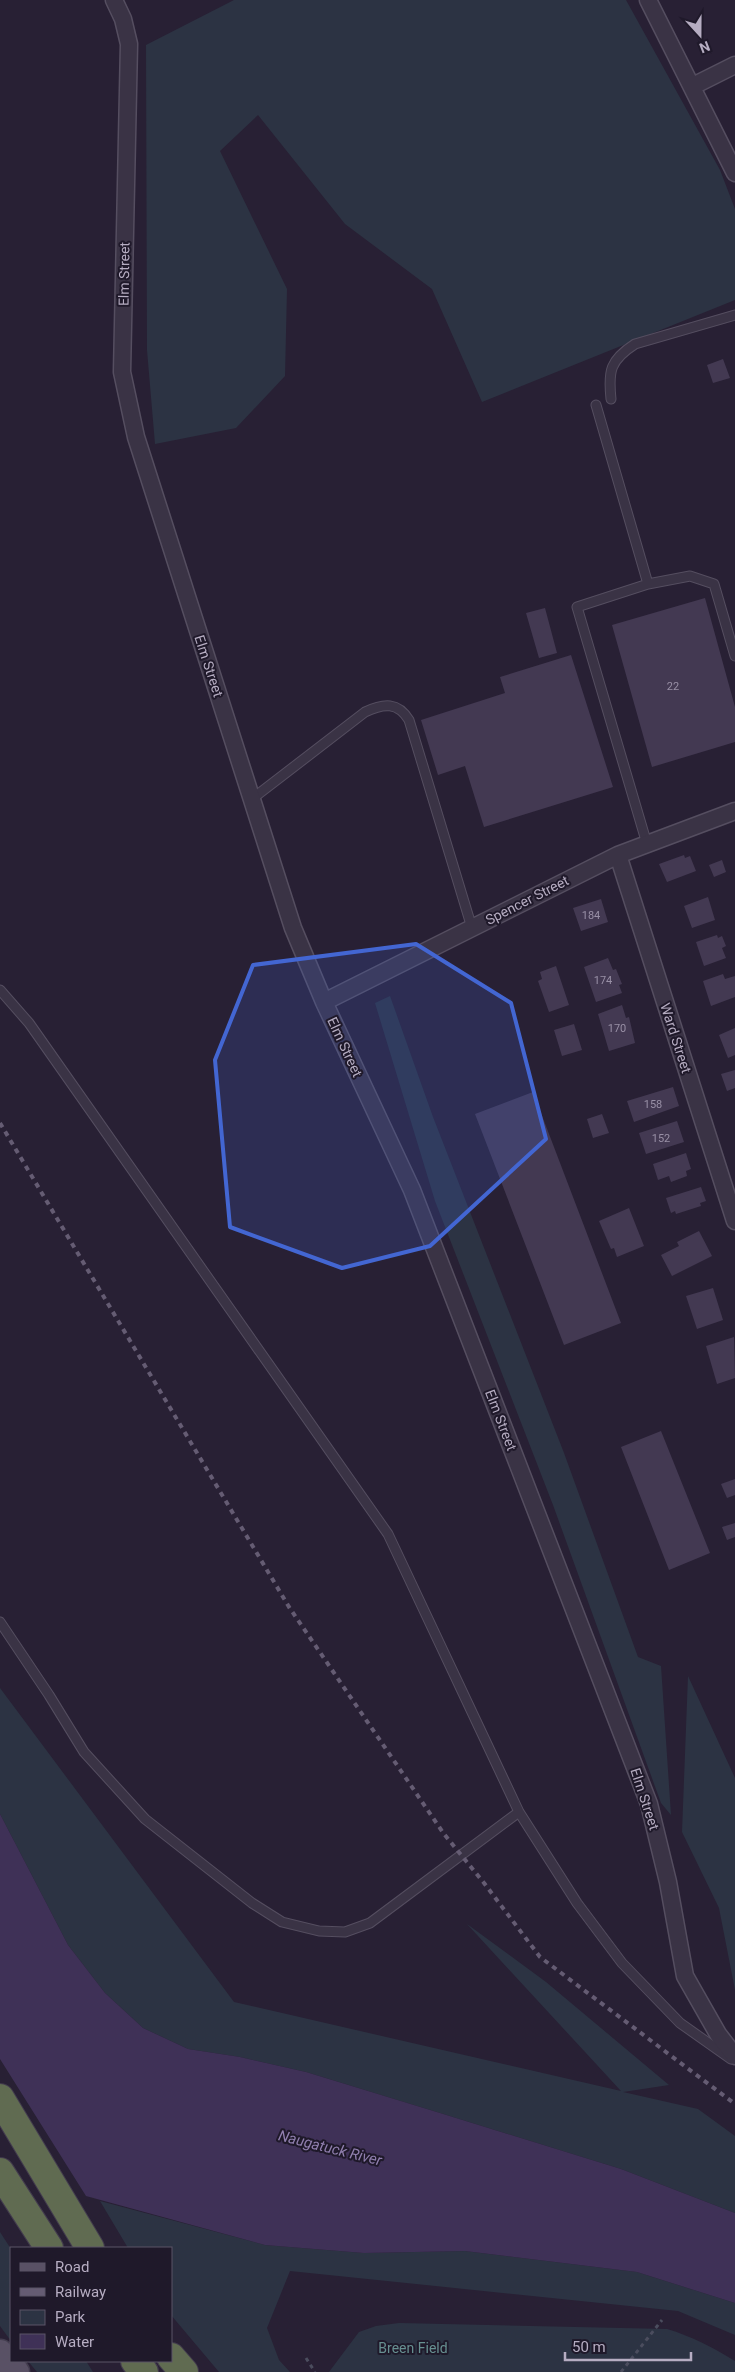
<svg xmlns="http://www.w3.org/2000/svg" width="735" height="2372" font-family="Roboto,sans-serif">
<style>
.green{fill:#2c3343}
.water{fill:#3f3157}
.building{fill:#433952}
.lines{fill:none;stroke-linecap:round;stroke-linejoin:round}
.lane-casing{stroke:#554e60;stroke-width:11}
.street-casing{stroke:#554e60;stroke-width:19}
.primary-casing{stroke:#433d4f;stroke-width:29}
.highway-casing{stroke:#423b4d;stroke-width:30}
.path{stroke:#4b4d5e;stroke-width:3;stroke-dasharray:4 4;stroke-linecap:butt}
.lane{stroke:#3a3345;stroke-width:9}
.street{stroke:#3a3345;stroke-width:16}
.primary{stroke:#595165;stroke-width:26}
.highway{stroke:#606b51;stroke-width:28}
.rail{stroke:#655c73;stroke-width:4;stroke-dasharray:5 5;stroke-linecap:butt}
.marked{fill:#4366d2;fill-opacity:0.2;stroke:#4366d2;stroke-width:4;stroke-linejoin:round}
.labels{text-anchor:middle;stroke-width:4;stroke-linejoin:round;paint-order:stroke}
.number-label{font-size:11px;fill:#9990a6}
.street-label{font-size:14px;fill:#b6adc2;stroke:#1f192a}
.park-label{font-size:14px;fill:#679091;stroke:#1f192a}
.water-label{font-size:15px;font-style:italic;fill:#907fae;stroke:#1f192a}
</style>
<rect width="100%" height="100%" fill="#282034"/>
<path class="green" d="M 234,0 L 626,0 L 720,170 L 735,209 L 735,300 L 482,402 L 432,289 L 345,224 L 258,115 L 220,151 L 287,289 L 285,376 L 236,428 L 155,444 L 147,350 L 146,45 Z
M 390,996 L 433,1117 L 564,1453 L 638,1657 L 661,1666 L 671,1815 L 661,1803 L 553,1505 L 435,1201 L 375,1003 Z
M 688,1676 L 735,1778 L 735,1990 L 719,1908 L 682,1832 Z
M 0,1688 L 234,2002 L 621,2091 L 467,1924 L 546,1982 L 669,2085 L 623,2092 L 698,2109 L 735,2136 L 735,2213 L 621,2169 L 440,2113 L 306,2072 L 240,2057 L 188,2049 L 143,2028 L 105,1993 L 68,1945 L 0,1814 Z
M 100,2201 L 265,2245 L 364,2253 L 465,2251 L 637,2272 L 735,2303 L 735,2335 L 678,2311 L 290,2271 L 267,2328 L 279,2360 L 290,2372 L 219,2372 L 171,2315 L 171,2248 L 128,2248 Z
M 0,2232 L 11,2249 L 11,2341 L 0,2326 Z
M 399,2323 L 667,2329 C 691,2336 714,2348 735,2361 L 735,2372 L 329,2372 L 359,2332 L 376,2326 Z
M 28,2361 L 86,2361 L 93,2372 L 37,2372 Z"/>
<path class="water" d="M 0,1814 L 68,1945 L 105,1993 L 143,2028 L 188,2049 L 240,2057 L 306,2072 L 440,2113 L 621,2169 L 735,2213 L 735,2303 L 637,2272 L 465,2251 L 364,2253 L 265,2245 L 86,2196 L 0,2059 Z"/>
<path class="building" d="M 723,359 L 730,378 L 713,383 L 707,365 Z
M 705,598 L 735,707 L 735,742 L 652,767 L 612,625 Z
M 545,608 L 557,653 L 539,658 L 526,613 Z
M 571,655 L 613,787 L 484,827 L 465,766 L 438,775 L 421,720 L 505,693 L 500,677 Z
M 684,855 L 685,858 L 690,856 L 696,871 L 667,882 L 659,864 Z
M 722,860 L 726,872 L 714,877 L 709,865 Z
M 708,897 L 715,920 L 692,928 L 684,906 Z
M 601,899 L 608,922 L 581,931 L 573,908 Z
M 717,935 L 718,938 L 722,936 L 726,946 L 722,948 L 726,958 L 704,966 L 696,942 Z
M 608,958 L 613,970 L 616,969 L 622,984 L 619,985 L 622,993 L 596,1002 L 584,967 Z
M 556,966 L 569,1005 L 549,1012 L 538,981 L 542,979 L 540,972 Z
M 723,974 L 725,979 L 735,976 L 735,997 L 711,1006 L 703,981 Z
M 622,1005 L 626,1018 L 629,1017 L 635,1043 L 609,1051 L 598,1014 Z
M 574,1024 L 582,1050 L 562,1056 L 554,1030 Z
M 735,1028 L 735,1055 L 728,1058 L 719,1035 Z
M 735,1070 L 735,1088 L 727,1091 L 721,1074 Z
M 673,1087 L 679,1106 L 634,1122 L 627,1101 Z
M 533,1092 L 621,1323 L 564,1345 L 475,1114 Z
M 602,1114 L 609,1133 L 593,1138 L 587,1119 Z
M 677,1121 L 684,1142 L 646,1154 L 639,1133 Z
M 686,1153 L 691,1169 L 686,1171 L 687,1176 L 671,1182 L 669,1176 L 658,1180 L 653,1164 Z
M 701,1187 L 706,1201 L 700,1203 L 701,1206 L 676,1214 L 675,1211 L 671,1213 L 666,1198 Z
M 629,1208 L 644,1246 L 617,1257 L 614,1248 L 611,1249 L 599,1221 Z
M 699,1231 L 712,1256 L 672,1276 L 661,1255 L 679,1246 L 677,1242 Z
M 713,1288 L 723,1320 L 697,1329 L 686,1296 Z
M 734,1337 L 735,1378 L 717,1384 L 706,1346 Z
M 661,1431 L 710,1553 L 669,1570 L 621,1447 Z
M 735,1479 L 735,1495 L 727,1498 L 721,1484 Z
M 735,1523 L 735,1537 L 727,1540 L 722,1527 Z"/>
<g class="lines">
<defs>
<path id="lane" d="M 611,399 C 608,371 610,360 635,344 L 735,315
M 596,405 L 648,584
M 252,799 L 365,712 C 384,703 398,702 409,720 L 472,928
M 647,844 L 577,607 L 648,584 L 690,576 L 714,584 L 735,656
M 0,990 L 29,1023 L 388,1534 L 519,1812 L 577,1903 L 622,1963 L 680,2023 L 731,2059
M 0,1622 L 49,1695 L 84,1752 L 145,1819 L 252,1903 L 282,1922 L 319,1931 L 345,1932 L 370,1923 L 519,1812"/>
<path id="street" d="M 114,0 L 123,19 L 129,44 L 122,372 L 136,437 L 293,928 L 324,1002 L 412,1190 L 649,1804 L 668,1882 L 685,1976 L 718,2034 L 735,2056
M 648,0 L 735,173
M 693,86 L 735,65
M 618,855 L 735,1221
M 324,1002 L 618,855 L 735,811"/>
<path id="primary" d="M 0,2353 L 16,2372"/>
<path id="highway" d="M 0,2098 L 90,2248
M 0,2172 L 49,2248
M 171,2357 L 184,2372
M 135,2361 L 144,2372"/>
</defs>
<use href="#lane" class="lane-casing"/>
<use href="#street" class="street-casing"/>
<use href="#primary" class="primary-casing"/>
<use href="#highway" class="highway-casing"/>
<path class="path" d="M 306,2358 L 315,2372
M 621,2372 L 662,2320"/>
<use href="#lane" class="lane"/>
<use href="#street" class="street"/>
<use href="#primary" class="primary"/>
<use href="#highway" class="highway"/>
<path class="rail" d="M 0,1123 L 289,1607 L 444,1834 L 484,1883 L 540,1957 L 735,2104"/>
</g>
<path class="marked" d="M 416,944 L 511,1003 L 546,1139 L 430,1246 L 342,1268 L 230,1227 L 215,1060 L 253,965 Z"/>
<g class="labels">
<g class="number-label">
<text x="673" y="690">22</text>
<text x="591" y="919">184</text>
<text x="603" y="984">174</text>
<text x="617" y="1032">170</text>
<text x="653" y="1108">158</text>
<text x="661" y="1142">152</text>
</g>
<g class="street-label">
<text transform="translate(124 274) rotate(-89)" y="5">Elm Street</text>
<text transform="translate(209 666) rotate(72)" y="5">Elm Street</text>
<text transform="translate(527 900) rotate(-27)" y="5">Spencer Street</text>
<text transform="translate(676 1038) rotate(72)" y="5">Ward Street</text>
<text transform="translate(345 1047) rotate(65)" y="5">Elm Street</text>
<text transform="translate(501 1420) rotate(69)" y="5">Elm Street</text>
<text transform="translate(645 1799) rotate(72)" y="5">Elm Street</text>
</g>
<g class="park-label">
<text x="413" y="2353">Breen Field</text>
</g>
<g class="water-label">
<text transform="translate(330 2148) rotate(14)" y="5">Naugatuck River</text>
</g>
</g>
<rect x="10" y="2247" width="162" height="115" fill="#1f192a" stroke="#5b5467"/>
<rect x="20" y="2263" width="25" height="8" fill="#595165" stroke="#5b5467"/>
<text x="55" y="2272" font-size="15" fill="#b6adc2">Road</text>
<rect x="20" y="2288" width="25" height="8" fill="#655c73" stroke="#5b5467"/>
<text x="55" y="2297" font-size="15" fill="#b6adc2">Railway</text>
<rect x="20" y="2310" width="25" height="15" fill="#2c3343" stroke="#5b5467"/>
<text x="55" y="2322" font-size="15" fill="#b6adc2">Park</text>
<rect x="20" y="2334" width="25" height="15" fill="#3f3157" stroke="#5b5467"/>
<text x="55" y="2347" font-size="15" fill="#b6adc2">Water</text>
<g transform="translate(700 35) rotate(159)" stroke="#1f192a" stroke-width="4" paint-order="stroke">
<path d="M0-4L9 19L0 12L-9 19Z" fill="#b6adc2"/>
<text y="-8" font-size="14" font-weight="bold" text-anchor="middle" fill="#b6adc2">N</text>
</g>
<path d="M565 2352v8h126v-8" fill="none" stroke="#b6adc2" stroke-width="2.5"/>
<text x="572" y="2352" font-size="15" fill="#b6adc2" stroke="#1f192a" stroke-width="4" paint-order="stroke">50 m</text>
</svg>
